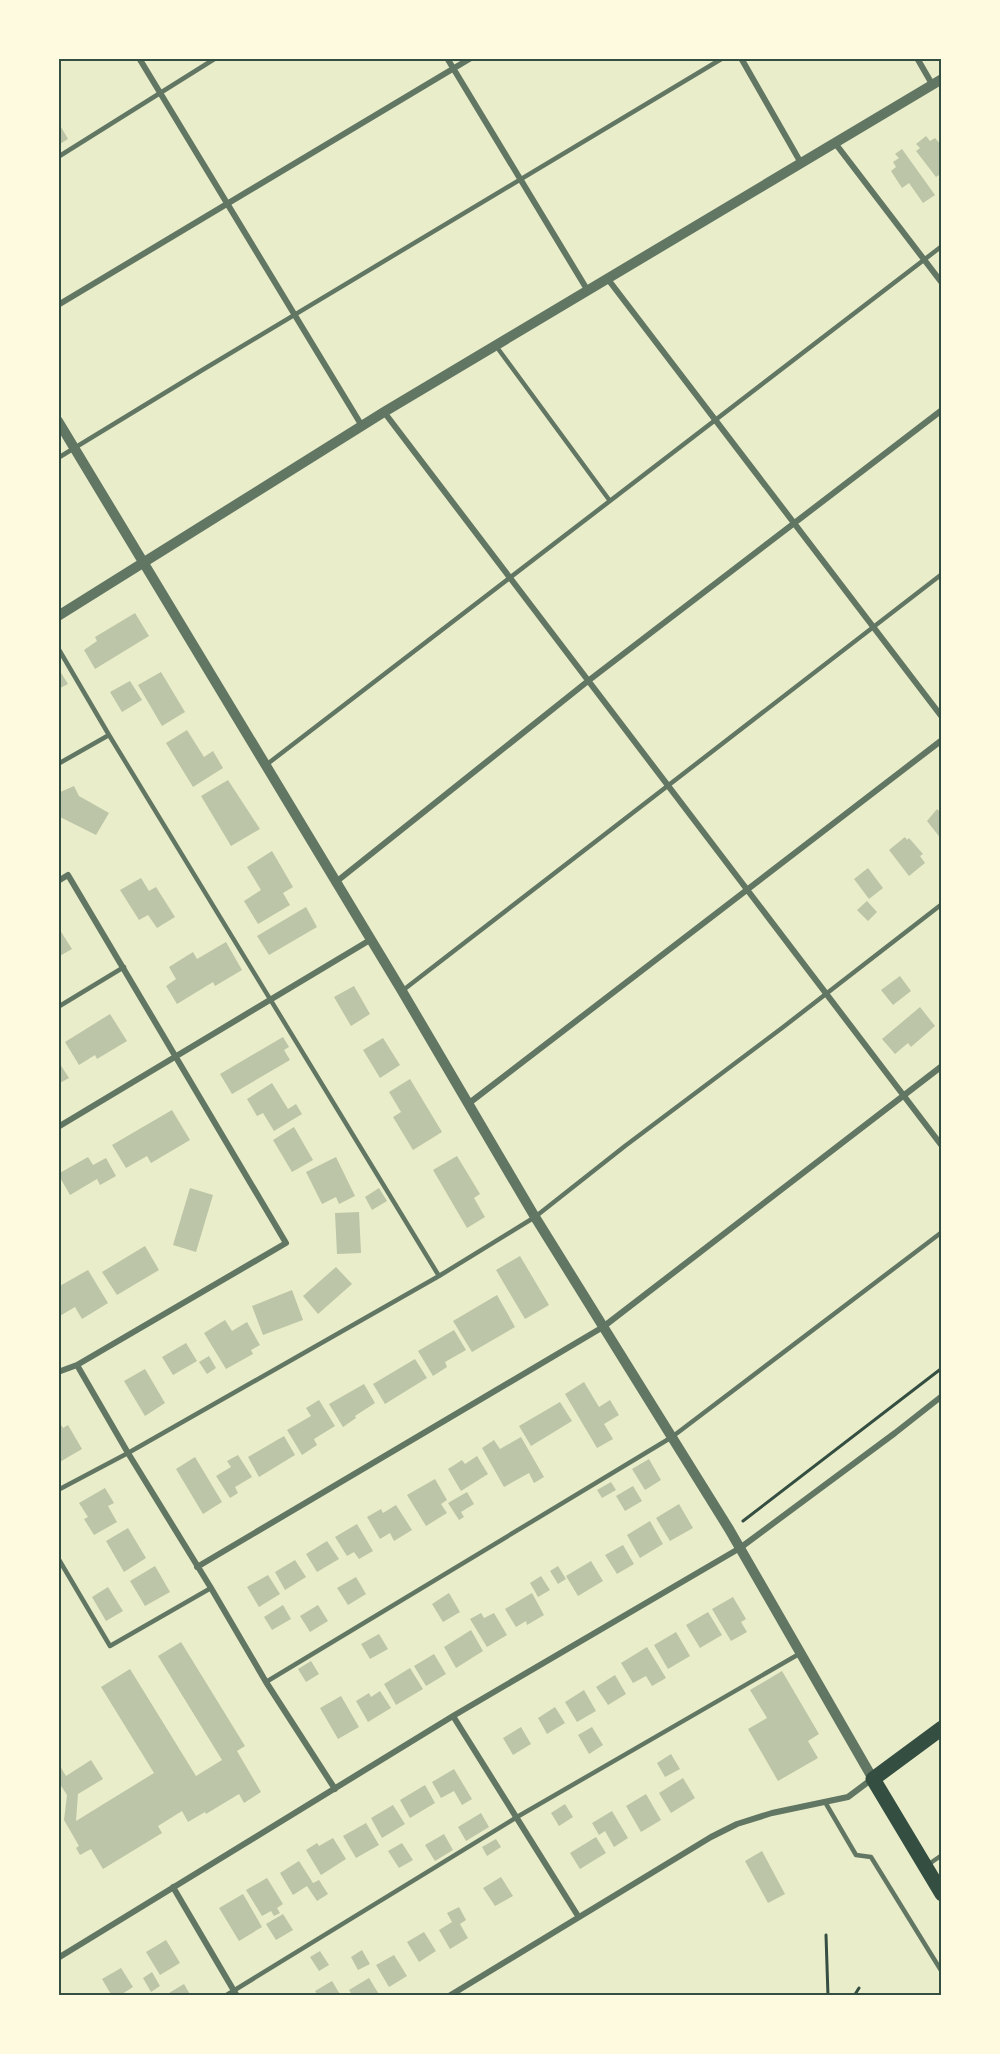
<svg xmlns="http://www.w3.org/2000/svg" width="1000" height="2054" font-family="'DejaVu Sans',sans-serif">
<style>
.building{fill:#bcc5a7}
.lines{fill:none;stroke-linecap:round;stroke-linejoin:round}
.path{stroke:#344e41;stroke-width:3}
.service{stroke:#617663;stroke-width:4.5}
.minor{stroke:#617663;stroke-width:6}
.tertiary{stroke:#617663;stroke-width:10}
.primary{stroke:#344e41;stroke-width:15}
.neatline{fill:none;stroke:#344e41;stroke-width:2}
</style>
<rect width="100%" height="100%" fill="#e9edc9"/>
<path class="building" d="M 58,122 L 68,139 L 58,145 Z
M 926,136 L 930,141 L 935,138 L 942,146 L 942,173 L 936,177 L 916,151 L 920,148 L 916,144 Z
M 902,149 L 935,195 L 923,203 L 909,183 L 902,188 L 891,171 L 896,167 L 893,162 L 899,158 L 895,154 Z
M 135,613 L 149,636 L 95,669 L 84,650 L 97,641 L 95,637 Z
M 58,668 L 68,684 L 58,689 Z
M 161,672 L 185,712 L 162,726 L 138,685 Z
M 130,681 L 142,700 L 122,712 L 110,692 Z
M 187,730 L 204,757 L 213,751 L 223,768 L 193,787 L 166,743 Z
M 228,780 L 260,829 L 231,846 L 201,796 Z
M 74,786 L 79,796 L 109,813 L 96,835 L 58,816 L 58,793 Z
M 937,809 L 942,814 L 942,840 L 927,821 Z
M 905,837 L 907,840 L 909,838 L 923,854 L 920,856 L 925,863 L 909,876 L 889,850 Z
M 272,851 L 293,887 L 283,893 L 290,905 L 258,924 L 244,901 L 261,890 L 247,867 Z
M 868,868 L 883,888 L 869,899 L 854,879 Z
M 141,878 L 149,891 L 156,887 L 175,917 L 157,928 L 148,915 L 139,920 L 120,890 Z
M 867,901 L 877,912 L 868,921 L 857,910 Z
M 306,907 L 317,927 L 269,955 L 257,936 Z
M 58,927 L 72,949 L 58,957 Z
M 226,942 L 242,970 L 215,986 L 213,982 L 177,1004 L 166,986 L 176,979 L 169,967 L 193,952 L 197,959 Z
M 900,976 L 911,991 L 893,1005 L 881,990 Z
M 354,986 L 370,1014 L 351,1026 L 334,997 Z
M 920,1007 L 935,1026 L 911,1047 L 908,1043 L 895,1054 L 882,1039 Z
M 110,1014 L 127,1041 L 97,1059 L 95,1055 L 79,1065 L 65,1042 Z
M 283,1037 L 289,1047 L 284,1050 L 290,1060 L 232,1094 L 220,1074 Z
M 383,1038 L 400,1065 L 380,1078 L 363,1050 Z
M 58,1061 L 69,1078 L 58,1084 Z
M 410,1079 L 442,1132 L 413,1150 L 393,1117 L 401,1112 L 389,1092 Z
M 272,1083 L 288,1109 L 296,1104 L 302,1114 L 274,1131 L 263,1113 L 257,1116 L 247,1099 Z
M 172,1110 L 190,1140 L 151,1163 L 147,1156 L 126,1168 L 112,1145 Z
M 294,1127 L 313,1160 L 292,1172 L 273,1140 Z
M 457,1156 L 480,1194 L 474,1198 L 485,1217 L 467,1228 L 433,1170 Z
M 88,1157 L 93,1165 L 106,1158 L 116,1176 L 100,1185 L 97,1179 L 70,1195 L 58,1174 Z
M 336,1157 L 355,1196 L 339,1204 L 336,1197 L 322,1204 L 306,1172 Z
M 190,1188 L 213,1195 L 196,1252 L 173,1245 Z
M 379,1188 L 387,1201 L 372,1210 L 365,1197 Z
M 359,1212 L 361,1253 L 337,1254 L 335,1213 Z
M 145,1246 L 159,1270 L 117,1295 L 102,1272 Z
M 520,1256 L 549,1305 L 525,1319 L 496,1270 Z
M 336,1267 L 352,1284 L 318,1314 L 303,1296 Z
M 88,1270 L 108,1303 L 82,1319 L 75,1307 L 58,1317 L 58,1287 Z
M 292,1290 L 303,1320 L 263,1335 L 252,1306 Z
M 497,1295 L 515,1327 L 472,1352 L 453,1321 Z
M 225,1320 L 232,1331 L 247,1322 L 260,1345 L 251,1350 L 253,1354 L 226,1369 L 204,1333 Z
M 454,1330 L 466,1350 L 445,1362 L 447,1367 L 433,1376 L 418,1351 Z
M 186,1343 L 197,1361 L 173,1375 L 162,1357 Z
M 209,1356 L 216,1368 L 207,1374 L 199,1362 Z
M 415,1359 L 427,1378 L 385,1404 L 373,1384 Z
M 145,1369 L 165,1403 L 145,1416 L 124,1381 Z
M 584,1382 L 599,1407 L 610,1400 L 619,1415 L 604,1424 L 613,1439 L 597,1448 L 565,1394 Z
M 364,1384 L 375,1403 L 355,1416 L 356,1418 L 343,1427 L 329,1404 Z
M 319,1400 L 335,1426 L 314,1439 L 317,1445 L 302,1455 L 287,1430 L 311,1416 L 306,1408 Z
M 560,1402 L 572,1421 L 531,1446 L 519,1426 Z
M 58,1420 L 63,1428 L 68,1425 L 82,1449 L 58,1463 Z
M 284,1436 L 295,1455 L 259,1477 L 248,1457 Z
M 521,1437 L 544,1477 L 534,1483 L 529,1473 L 504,1487 L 482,1448 L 494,1440 L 500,1449 Z
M 238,1455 L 252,1477 L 235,1487 L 238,1493 L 230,1498 L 216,1476 L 231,1467 L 227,1461 Z
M 477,1456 L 488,1474 L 461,1491 L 448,1469 L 462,1460 L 465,1464 Z
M 195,1457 L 222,1502 L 203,1514 L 176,1469 Z
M 649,1459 L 661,1480 L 645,1490 L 632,1469 Z
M 435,1479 L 447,1500 L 441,1504 L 447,1513 L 426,1526 L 407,1495 Z
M 611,1482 L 616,1490 L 602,1498 L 597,1490 Z
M 633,1486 L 642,1501 L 625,1511 L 616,1496 Z
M 105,1488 L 114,1503 L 108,1506 L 117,1522 L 94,1535 L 84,1519 L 88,1517 L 79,1503 Z
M 467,1492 L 474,1504 L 461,1512 L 464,1517 L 459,1520 L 448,1503 Z
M 679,1504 L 693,1528 L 670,1541 L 656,1518 Z
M 396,1505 L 412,1530 L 394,1541 L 390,1533 L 380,1539 L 367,1517 L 381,1509 L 383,1513 Z
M 650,1521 L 663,1544 L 640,1558 L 627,1535 Z
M 357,1524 L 373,1551 L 359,1559 L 354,1552 L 347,1556 L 335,1537 Z
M 128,1528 L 146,1558 L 124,1572 L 106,1541 Z
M 327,1541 L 339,1559 L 317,1572 L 306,1554 Z
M 623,1545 L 634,1564 L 617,1574 L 605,1555 Z
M 295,1560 L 306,1577 L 285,1590 L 275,1572 Z
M 591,1561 L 603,1581 L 578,1596 L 566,1576 Z
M 155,1566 L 170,1592 L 145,1606 L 130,1581 Z
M 558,1566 L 566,1579 L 558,1584 L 550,1571 Z
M 268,1575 L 280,1594 L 259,1607 L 247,1587 Z
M 541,1576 L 550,1590 L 538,1597 L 530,1583 Z
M 356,1577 L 366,1594 L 348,1605 L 337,1588 Z
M 108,1587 L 123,1611 L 106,1621 L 92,1597 Z
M 449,1593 L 460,1612 L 443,1622 L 432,1604 Z
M 532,1593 L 544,1615 L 527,1625 L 526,1621 L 516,1627 L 505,1609 Z
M 733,1597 L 746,1619 L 741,1622 L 747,1632 L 731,1641 L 712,1609 Z
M 283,1605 L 291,1619 L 272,1630 L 264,1617 Z
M 318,1605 L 328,1621 L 310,1632 L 300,1616 Z
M 708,1612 L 722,1635 L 700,1648 L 686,1625 Z
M 481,1613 L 484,1618 L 494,1613 L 507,1635 L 487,1647 L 470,1619 Z
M 471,1630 L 483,1651 L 456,1668 L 444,1647 Z
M 676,1632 L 690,1656 L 668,1669 L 654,1645 Z
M 379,1634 L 388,1649 L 370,1659 L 361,1644 Z
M 181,1642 L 245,1746 L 237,1751 L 261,1792 L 244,1803 L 239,1794 L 206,1814 L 205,1812 L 188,1822 L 182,1811 L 158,1826 L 162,1833 L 103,1869 L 91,1849 L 80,1855 L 76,1848 L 79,1846 L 64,1820 L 67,1795 L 58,1781 L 58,1763 L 66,1776 L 91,1760 L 103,1779 L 78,1794 L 76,1821 L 154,1773 L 101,1687 L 130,1669 L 196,1776 L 222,1760 L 158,1656 Z
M 647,1647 L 666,1678 L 652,1686 L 646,1676 L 633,1683 L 621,1663 Z
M 434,1654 L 446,1674 L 426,1686 L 414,1666 Z
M 311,1661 L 319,1674 L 306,1682 L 298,1669 Z
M 410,1668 L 423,1689 L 396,1705 L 384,1684 Z
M 782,1671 L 819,1734 L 808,1741 L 818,1758 L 778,1781 L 748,1729 L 767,1718 L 750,1690 Z
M 615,1675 L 626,1694 L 608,1705 L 596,1687 Z
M 584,1690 L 596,1711 L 577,1722 L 565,1702 Z
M 380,1691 L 391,1708 L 368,1722 L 356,1701 L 369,1693 L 371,1697 Z
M 341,1696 L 359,1727 L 338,1739 L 320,1708 Z
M 555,1707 L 565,1723 L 547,1734 L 538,1718 Z
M 521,1727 L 531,1744 L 513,1755 L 503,1738 Z
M 592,1727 L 603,1745 L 589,1754 L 578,1735 Z
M 671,1754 L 680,1769 L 665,1777 L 657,1763 Z
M 454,1769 L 472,1799 L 462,1805 L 454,1791 L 441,1798 L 432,1782 Z
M 683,1778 L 695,1798 L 671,1813 L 659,1793 Z
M 425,1785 L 435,1803 L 410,1818 L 400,1800 Z
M 646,1794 L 661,1820 L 641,1832 L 626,1806 Z
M 565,1804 L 573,1817 L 559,1826 L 551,1813 Z
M 393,1805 L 405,1824 L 382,1838 L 371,1818 Z
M 612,1811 L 628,1838 L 614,1847 L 605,1831 L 599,1835 L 592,1823 Z
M 481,1813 L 489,1827 L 466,1841 L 458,1827 Z
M 366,1823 L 379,1845 L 356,1858 L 343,1836 Z
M 444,1834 L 453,1850 L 435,1861 L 425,1845 Z
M 596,1837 L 606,1853 L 580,1869 L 570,1853 Z
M 333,1838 L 346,1859 L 321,1875 L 306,1850 L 317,1843 L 319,1846 Z
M 496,1839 L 501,1847 L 487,1856 L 482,1847 Z
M 402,1843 L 413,1860 L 399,1868 L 388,1851 Z
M 762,1851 L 785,1894 L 768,1903 L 745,1861 Z
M 299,1861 L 313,1883 L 319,1880 L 328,1894 L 317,1901 L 307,1886 L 293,1895 L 280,1873 Z
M 501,1877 L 513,1896 L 495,1906 L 483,1888 Z
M 267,1878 L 283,1904 L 277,1908 L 280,1913 L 274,1916 L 271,1911 L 262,1916 L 246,1890 Z
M 243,1894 L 262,1927 L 239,1941 L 219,1908 Z
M 459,1907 L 466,1920 L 460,1924 L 468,1938 L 450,1949 L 439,1930 L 452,1922 L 447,1913 Z
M 283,1914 L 293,1930 L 276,1940 L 266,1924 Z
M 424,1932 L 436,1951 L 419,1962 L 407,1942 Z
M 166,1940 L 180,1963 L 160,1975 L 146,1952 Z
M 362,1950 L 370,1964 L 358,1970 L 351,1957 Z
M 320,1951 L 329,1965 L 319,1971 L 310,1957 Z
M 394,1955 L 407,1976 L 389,1987 L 376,1965 Z
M 121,1968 L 133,1987 L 119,1996 L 112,1996 L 102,1979 Z
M 152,1972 L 160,1986 L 151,1992 L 143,1978 Z
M 369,1978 L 380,1996 L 353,1996 L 349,1990 Z
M 332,1981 L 341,1996 L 318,1996 L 315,1991 Z
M 184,1984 L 191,1996 L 171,1996 L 169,1993 Z"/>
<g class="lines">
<path class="path" d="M 743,1521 L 942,1368
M 826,1935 L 828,1996
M 854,1996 L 859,1988"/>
<path class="service" d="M 58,157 L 216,58
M 496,346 L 610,501
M 58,458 L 204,369 L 723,58
M 58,648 L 109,735 L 439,1276
M 58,764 L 109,735
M 266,765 L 942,246
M 402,991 L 942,574
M 58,1007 L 124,967
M 58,1490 L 128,1453 L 439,1276 L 535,1217 L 625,1146 L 782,1028 L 942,904
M 58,1558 L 110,1646 L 211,1588
M 266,1682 L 672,1437 L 942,1232
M 825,1802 L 856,1855 L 871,1857 L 942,1972
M 929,1864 L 942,1855
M 225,1996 L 517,1817 L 799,1654"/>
<path class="minor" d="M 139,58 L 362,426
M 447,58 L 588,291
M 741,58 L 801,163
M 917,58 L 932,84
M 835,143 L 942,283
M 607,278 L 942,717
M 58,305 L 471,58
M 384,412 L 942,1146
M 58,881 L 68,875 L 286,1243 L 77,1365 L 58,1372
M 336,882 L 588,681 L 942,410
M 468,1104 L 942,740
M 58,1127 L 370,940
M 77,1365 L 128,1453 L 211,1588 L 266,1682 L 335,1789
M 197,1567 L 603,1327 L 942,1066
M 453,1716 L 578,1916
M 173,1887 L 237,1996
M 58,1958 L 453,1716 L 740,1548 L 895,1433 L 942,1396
M 449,1996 L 711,1837 L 737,1824 L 772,1813 L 848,1797 L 872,1779"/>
<path class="tertiary" d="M 58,421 L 402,991 L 535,1217 L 729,1529 L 873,1779
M 58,616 L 384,412 L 942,79"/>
<path class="primary" d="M 942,1728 L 873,1779 L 942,1894"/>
</g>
<rect width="1000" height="2054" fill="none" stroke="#fefae0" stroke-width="120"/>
<rect x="60" y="60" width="880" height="1934" class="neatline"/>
</svg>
